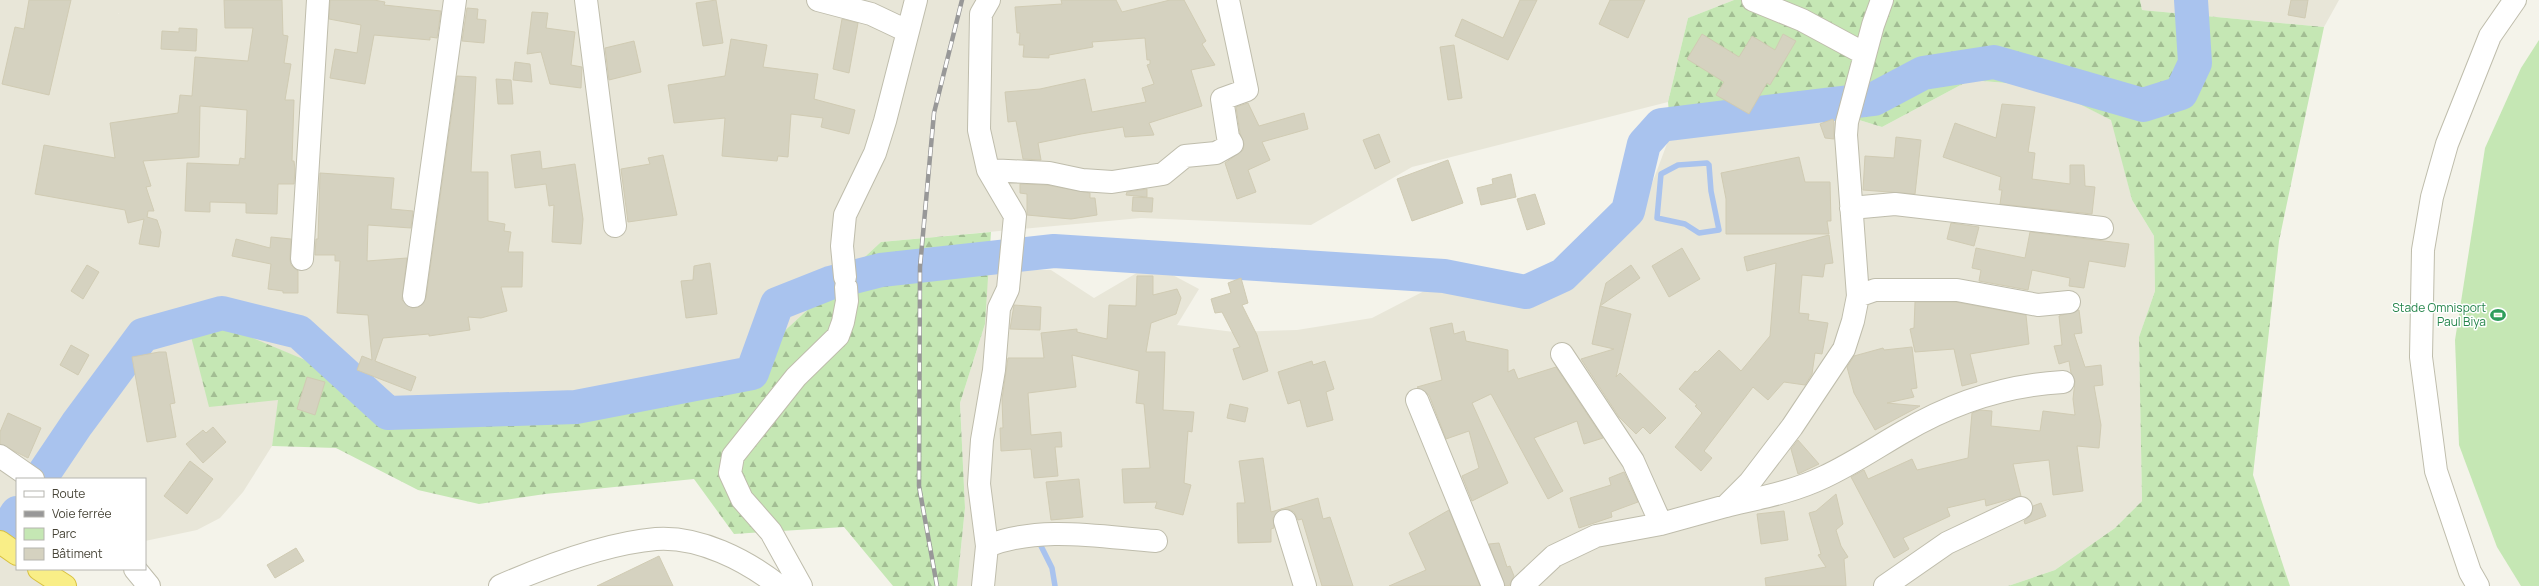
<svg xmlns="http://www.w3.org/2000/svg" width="2539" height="586" font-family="Manrope,sans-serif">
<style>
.residential{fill:#e8e6d8}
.green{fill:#c5e7b4}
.forest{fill:url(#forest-firs)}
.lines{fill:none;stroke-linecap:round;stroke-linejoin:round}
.stream{stroke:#a9c3ee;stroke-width:5.5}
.river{stroke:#a9c3ee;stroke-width:34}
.building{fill:#d5d2c0;stroke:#d0cbb3}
.minor-casing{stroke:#bfbdac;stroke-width:24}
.trunk-casing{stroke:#d8c140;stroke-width:24}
.minor{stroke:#fff;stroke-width:22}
.trunk{stroke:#f9ee87;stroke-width:22}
.rail-casing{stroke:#989898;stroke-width:4.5}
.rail{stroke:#fff;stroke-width:3;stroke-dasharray:9;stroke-linecap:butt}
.labels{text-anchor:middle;stroke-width:3;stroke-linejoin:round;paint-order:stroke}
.leisure-label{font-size:12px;fill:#27864d;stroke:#fff;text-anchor:end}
</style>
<defs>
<pattern id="forest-firs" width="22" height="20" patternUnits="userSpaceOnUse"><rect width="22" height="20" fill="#c5e7b4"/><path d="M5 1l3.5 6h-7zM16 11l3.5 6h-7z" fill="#a2bd93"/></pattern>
</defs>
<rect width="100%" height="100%" fill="#f4f3ea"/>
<path class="residential" d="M 0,0 L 109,0 L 119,14 L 109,0 L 1734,0 L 1688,18 L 1668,102 L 1412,167 L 1311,225 L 1141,218 L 881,242 L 751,362 L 446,419 L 184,310 L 279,400 L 272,446 L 243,492 L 220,518 L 197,530 L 145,541 L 145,479 L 17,479 L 17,547 L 0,536 Z
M 2140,0 L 2339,0 L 2324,27 L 2142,10 Z
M 1970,80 L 2044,86 L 2112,120 L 2132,200 L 2154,236 L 2155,291 L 2139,337 L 2142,501 L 2115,528 L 2055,570 L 2008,586 L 957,586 L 965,508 L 960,403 L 985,324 L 988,269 L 1051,270 L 1094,298 L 1152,264 L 1199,289 L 1177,325 L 1234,332 L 1297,330 L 1372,318 L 1430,288 L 1506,292 L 1614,247 L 1641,213 L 1671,133 L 1766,123 L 1820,108 L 1882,127 Z
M 0,542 L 17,554 L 17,569 L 39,569 L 65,586 L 0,586 Z"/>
<path class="green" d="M 2539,40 L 2539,586 L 2521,586 L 2497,547 L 2459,445 L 2455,340 L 2485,148 L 2521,68 Z"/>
<path class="forest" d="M 1734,0 L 2140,0 L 2142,10 L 2324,27 L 2279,241 L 2253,475 L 2290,586 L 2008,586 L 2055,570 L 2115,528 L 2142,501 L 2139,337 L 2155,291 L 2154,236 L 2132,200 L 2111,120 L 2044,86 L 1970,80 L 1882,127 L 1820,108 L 1766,123 L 1671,133 L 1668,102 L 1688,18 Z
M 991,232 L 985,324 L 960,403 L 965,508 L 957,586 L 893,586 L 844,527 L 734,534 L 694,479 L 545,494 L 479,504 L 418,490 L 336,448 L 272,446 L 278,400 L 209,407 L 184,309 L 446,419 L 751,362 L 881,242 Z"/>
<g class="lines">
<path class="stream" d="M 1707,163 L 1709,165 L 1711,191 L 1719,230 L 1699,233 L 1685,224 L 1657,218 L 1661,174 L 1678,165 Z
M 1039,542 L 1052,568 L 1055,586"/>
<path class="river" d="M 40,479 L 77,424 L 143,335 L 222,313 L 299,332 L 388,413 L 576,407 L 752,373 L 777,304 L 830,283 L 881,270 L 1054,251 L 1444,276 L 1526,292 L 1563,275 L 1628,211 L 1644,144 L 1661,125 L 1874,99 L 1923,73 L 1994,62 L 2143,105 L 2181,93 L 2195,63 L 2191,0
M 0,539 L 17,513"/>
</g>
<path class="building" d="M 29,0 L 71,0 L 49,95 L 2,84 L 15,27 L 24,29 Z
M 224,0 L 282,0 L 283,35 L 288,36 L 284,63 L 291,64 L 285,100 L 294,100 L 292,161 L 294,161 L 295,169 L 294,184 L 278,184 L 277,214 L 246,213 L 246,203 L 210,202 L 210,212 L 185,211 L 187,163 L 239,165 L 240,158 L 245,159 L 247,110 L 200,106 L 199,157 L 143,161 L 151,186 L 146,187 L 154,211 L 148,211 L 147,217 L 157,220 L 161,232 L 159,247 L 139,244 L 144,219 L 128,223 L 125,210 L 35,194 L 44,145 L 115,158 L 110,123 L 178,113 L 180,95 L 192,96 L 195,57 L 248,61 L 253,28 L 225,28 Z
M 330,0 L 374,0 L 385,2 L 384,5 L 441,11 L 437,38 L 430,37 L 430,40 L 374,35 L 365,84 L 330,78 L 335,49 L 357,53 L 361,25 L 329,19 Z
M 716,0 L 723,43 L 703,46 L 696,3 Z
M 1061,0 L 1116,0 L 1122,12 L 1170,0 L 1184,0 L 1206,41 L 1202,44 L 1215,65 L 1191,70 L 1202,106 L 1149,123 L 1154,135 L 1125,137 L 1123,127 L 1081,134 L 1038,143 L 1041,160 L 1023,159 L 1016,121 L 1008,122 L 1005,92 L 1040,89 L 1085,79 L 1092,112 L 1146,102 L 1142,88 L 1154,84 L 1147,65 L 1150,64 L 1150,60 L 1147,60 L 1145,38 L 1092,42 L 1093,47 L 1049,55 L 1049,58 L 1023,57 L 1024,45 L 1019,45 L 1020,33 L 1017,33 L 1015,7 L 1062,4 Z
M 1520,0 L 1537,0 L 1508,60 L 1455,36 L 1462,19 L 1503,38 Z
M 1610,0 L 1645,0 L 1628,38 L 1599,24 Z
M 2291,0 L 2308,0 L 2305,18 L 2288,15 Z
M 467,8 L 478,9 L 477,19 L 486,20 L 484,43 L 462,41 Z
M 532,12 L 548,13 L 546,28 L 575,32 L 571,65 L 582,67 L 581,88 L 550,84 L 541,52 L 527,54 Z
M 842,19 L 858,23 L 849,73 L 833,69 Z
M 179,28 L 197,29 L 196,51 L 161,49 L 162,31 L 179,32 Z
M 1702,34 L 1739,57 L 1752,36 L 1775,50 L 1783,34 L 1796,41 L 1770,85 L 1767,83 L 1749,114 L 1716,95 L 1724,82 L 1687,59 Z
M 731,39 L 767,45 L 763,67 L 818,74 L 814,99 L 855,110 L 849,134 L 821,127 L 823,118 L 791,114 L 788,157 L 778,156 L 777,161 L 722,156 L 725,118 L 674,123 L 668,85 L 725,76 Z
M 634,41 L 641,72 L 609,80 L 605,48 Z
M 1454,45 L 1462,98 L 1448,100 L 1440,47 Z
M 515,62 L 530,64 L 532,82 L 513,80 Z
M 457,76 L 476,77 L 471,172 L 488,172 L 488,221 L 505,224 L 504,231 L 511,232 L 508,252 L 523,252 L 522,287 L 501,287 L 507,311 L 481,318 L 468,317 L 470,330 L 429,336 L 429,334 L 383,338 L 375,361 L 416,377 L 411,391 L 357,370 L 362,356 L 372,360 L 368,315 L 337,313 L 340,261 L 335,261 L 335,255 L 315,255 L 316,239 L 318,239 L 320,173 L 394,178 L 391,209 L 413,211 L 411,228 L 368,225 L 367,261 L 407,258 L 402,300 L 412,308 L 419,307 L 426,298 Z
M 496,79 L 511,80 L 513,104 L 498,104 Z
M 1248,103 L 1259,126 L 1304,113 L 1308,129 L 1262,142 L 1270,160 L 1248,170 L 1256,192 L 1237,199 L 1225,163 L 1243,150 L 1244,144 L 1240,133 L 1236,107 Z
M 2002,104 L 2035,107 L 2028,152 L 2035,153 L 2032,179 L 2070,184 L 2070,165 L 2084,165 L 2085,186 L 2095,187 L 2092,214 L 2000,204 L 2002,190 L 1999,190 L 2001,177 L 1943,157 L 1955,123 L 1996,138 Z
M 1833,119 L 1834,123 L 1834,139 L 1825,138 L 1820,124 Z
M 1379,134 L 1390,162 L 1375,169 L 1363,140 Z
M 1896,137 L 1921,140 L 1915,194 L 1863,190 L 1865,156 L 1894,158 Z
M 540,151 L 542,169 L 575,164 L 583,219 L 581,244 L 552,242 L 554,205 L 549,206 L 546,184 L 515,188 L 511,155 Z
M 663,155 L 677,215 L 628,222 L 621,169 L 650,164 L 648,158 Z
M 1799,157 L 1805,182 L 1830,182 L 1831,221 L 1827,221 L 1829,234 L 1726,234 L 1726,199 L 1721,173 Z
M 1448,160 L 1463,203 L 1412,221 L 1397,179 Z
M 1511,174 L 1516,197 L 1481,205 L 1477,188 L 1493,184 L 1492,179 Z
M 1020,184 L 1047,185 L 1090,193 L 1090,198 L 1095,198 L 1097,215 L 1071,219 L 1027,215 L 1027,194 L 1020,193 Z
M 1147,189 L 1147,197 L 1126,195 L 1127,192 Z
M 1535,194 L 1545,224 L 1527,230 L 1517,199 Z
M 1133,197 L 1153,198 L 1152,212 L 1132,211 Z
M 1951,223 L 1979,227 L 1974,246 L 1947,239 Z
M 2030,232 L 2129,244 L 2125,267 L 2089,261 L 2084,288 L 2069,286 L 2070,278 L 2032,270 L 2028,290 L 1979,281 L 1981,270 L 1972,268 L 1976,248 L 2025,258 Z
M 1829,235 L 1833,263 L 1825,264 L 1823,277 L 1802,275 L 1799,313 L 1809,314 L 1808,320 L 1828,323 L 1822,354 L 1815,353 L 1812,374 L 1805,385 L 1784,382 L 1768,400 L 1753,387 L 1704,451 L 1712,458 L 1701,471 L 1675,447 L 1702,413 L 1695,406 L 1697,405 L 1679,389 L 1695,371 L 1697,372 L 1719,350 L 1741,371 L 1770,336 L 1776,263 L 1747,271 L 1744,257 Z
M 271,237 L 291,239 L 290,259 L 291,265 L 298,271 L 298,293 L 283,293 L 283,291 L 268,289 L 271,264 L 232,256 L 236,239 L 270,248 Z
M 1682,248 L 1700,279 L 1669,297 L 1652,266 Z
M 710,263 L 717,314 L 686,318 L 681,281 L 693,280 L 694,266 Z
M 87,265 L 99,272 L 83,299 L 71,291 Z
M 1631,265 L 1640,278 L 1600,306 L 1606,283 Z
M 1137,276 L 1153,276 L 1153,295 L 1177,289 L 1181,298 L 1176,314 L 1151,323 L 1146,352 L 1165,352 L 1163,410 L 1194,412 L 1192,432 L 1188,431 L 1184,483 L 1191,485 L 1183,515 L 1155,508 L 1157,502 L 1124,503 L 1122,469 L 1150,468 L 1144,404 L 1136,403 L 1139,371 L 1072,355 L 1076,387 L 1028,393 L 1031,435 L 1061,432 L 1062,447 L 1055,447 L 1058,476 L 1034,478 L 1031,449 L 1001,451 L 1000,428 L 1003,428 L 1002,399 L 1008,358 L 1044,358 L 1041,333 L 1077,329 L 1077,332 L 1107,339 L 1109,305 L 1136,306 Z
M 1241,278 L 1248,303 L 1242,305 L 1257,335 L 1268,371 L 1243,380 L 1233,349 L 1240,347 L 1222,312 L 1215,313 L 1211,299 L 1231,293 L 1228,283 Z
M 1915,302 L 1956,302 L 2026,315 L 2029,344 L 1970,354 L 1977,382 L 1962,386 L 1954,349 L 1915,352 L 1910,329 L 1914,328 Z
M 1014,305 L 1041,307 L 1040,330 L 1010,329 Z
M 1600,306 L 1631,314 L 1616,377 L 1620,373 L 1666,418 L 1650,434 L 1643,427 L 1636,434 L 1619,417 L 1581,359 L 1614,349 L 1592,344 Z
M 2079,310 L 2082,333 L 2074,334 L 2085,367 L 2101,365 L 2103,385 L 2094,386 L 2101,425 L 2099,448 L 2077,446 L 2083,491 L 2053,495 L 2049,460 L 2013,464 L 2021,496 L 1986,506 L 1985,499 L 1947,508 L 1950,516 L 1903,538 L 1909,549 L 1894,558 L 1851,477 L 1864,470 L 1868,479 L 1912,459 L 1917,470 L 1968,458 L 1972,413 L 1980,410 L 1992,411 L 1991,426 L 2040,431 L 2043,411 L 2075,415 L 2073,399 L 2075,381 L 2071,373 L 2069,361 L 2059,364 L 2054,346 L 2062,345 L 2059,316 Z
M 1452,323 L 1454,334 L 1464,331 L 1466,341 L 1508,350 L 1508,372 L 1514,369 L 1518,379 L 1556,367 L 1603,438 L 1584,444 L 1577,421 L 1534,438 L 1563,491 L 1548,499 L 1491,394 L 1472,403 L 1508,483 L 1472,501 L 1462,476 L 1479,468 L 1469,431 L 1446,439 L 1429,395 L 1417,387 L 1442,380 L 1430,328 Z
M 71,345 L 89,355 L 78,375 L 60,365 Z
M 1912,347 L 1917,388 L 1911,389 L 1914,397 L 1887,403 L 1920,406 L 1875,430 L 1854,393 L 1847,367 L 1854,356 L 1883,348 L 1884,350 Z
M 159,352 L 166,352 L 175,403 L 170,404 L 176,437 L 147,442 L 132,357 Z
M 1312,361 L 1313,365 L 1325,361 L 1334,389 L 1326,392 L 1333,420 L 1307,427 L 1300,400 L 1288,404 L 1278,372 Z
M 307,377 L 325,382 L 315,415 L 297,409 Z
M 1230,404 L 1248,408 L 1245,422 L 1227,418 Z
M 8,413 L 41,428 L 28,458 L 0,444 L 0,432 Z
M 213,427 L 226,442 L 203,463 L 186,444 L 203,430 L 206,433 Z
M 1798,440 L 1819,464 L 1798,474 L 1791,449 Z
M 1263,458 L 1271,512 L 1318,498 L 1323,519 L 1330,517 L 1353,586 L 1322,586 L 1302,519 L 1298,520 L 1294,512 L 1288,509 L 1281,509 L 1273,518 L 1274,528 L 1271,529 L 1271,542 L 1238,543 L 1237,503 L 1245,503 L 1239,461 Z
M 190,461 L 213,479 L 187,514 L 164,496 Z
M 1624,472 L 1638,502 L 1611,512 L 1612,517 L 1579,528 L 1570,498 L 1611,485 L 1609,478 Z
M 1079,479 L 1083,517 L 1051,520 L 1046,482 Z
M 1836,494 L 1843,524 L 1836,530 L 1841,546 L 1848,557 L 1844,559 L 1846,586 L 1766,586 L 1765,578 L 1826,567 L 1818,555 L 1821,554 L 1809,513 L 1816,511 Z
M 2041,503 L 2046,516 L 2025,524 L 2024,521 L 2031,515 L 2033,506 Z
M 1449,510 L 1480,586 L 1389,586 L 1426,570 L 1409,533 Z
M 1784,511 L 1788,540 L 1761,544 L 1757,514 Z
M 1499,543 L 1507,567 L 1510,566 L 1514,576 L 1509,586 L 1505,586 L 1489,544 Z
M 296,548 L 304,561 L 275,578 L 267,565 Z
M 659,556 L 673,586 L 597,586 Z"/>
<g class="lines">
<defs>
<path id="minor" d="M 586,0 L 615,226
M 818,0 L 871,14 L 907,31
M 1753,0 L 1802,20 L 1865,54
M 988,170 L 1049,173 L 1082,180 L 1112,182 L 1163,174 L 1185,156 L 1216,153 L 1232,144 L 1228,137 L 1222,99 L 1247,90 L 1228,0
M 1851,208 L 1895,204 L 2102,228
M 302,259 L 318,0
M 845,277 L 842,246 L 845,215 L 875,153 L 885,121 L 916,0
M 414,296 L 455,0
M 1858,296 L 1875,290 L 1957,290 L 2038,305 L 2069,302
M 1562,354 L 1633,461 L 1661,524
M 1417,400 L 1493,586
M 0,456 L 33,479
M 1726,506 C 1759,498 1793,492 1824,477 C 1852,464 1877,447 1903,432 C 1952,403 2007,385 2063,382
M 1285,521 L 1305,586
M 987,546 L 979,484 L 982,440 L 994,370 L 999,308 L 1008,289 L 1015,216 L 988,170 L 979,130 L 981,14 L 989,0
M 135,569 L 149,586
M 500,586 C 544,567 608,543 656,539 C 699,536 746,560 779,586
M 801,586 L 771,532 L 742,499 L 730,473 L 733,456 L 796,377 L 838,336 L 843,322 L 847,301 L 846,287
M 983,586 L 987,546 C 1041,525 1100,537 1156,541
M 1522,586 L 1554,556 L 1596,536 L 1661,524 L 1726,506 L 1750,482 L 1792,427 L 1844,349 L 1853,321 L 1858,296 L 1846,135 L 1847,122 L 1873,25 L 1882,0
M 1885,586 L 1947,543 L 2021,508
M 2478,586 L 2470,572 L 2436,471 L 2421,357 L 2423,250 L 2432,197 L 2447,144 L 2490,36 L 2515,0"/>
<path id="trunk" d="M 0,542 L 17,554
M 39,569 L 65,586"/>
</defs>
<use href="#minor" class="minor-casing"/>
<use href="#trunk" class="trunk-casing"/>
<use href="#minor" class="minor"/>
<use href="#trunk" class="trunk"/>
<defs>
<path id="rail" d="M 937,586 L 919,486 L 920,267 L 934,113 L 962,0"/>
</defs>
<use href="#rail" class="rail-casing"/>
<use href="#rail" class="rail"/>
</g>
<defs>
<symbol id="stadium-bare" viewBox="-9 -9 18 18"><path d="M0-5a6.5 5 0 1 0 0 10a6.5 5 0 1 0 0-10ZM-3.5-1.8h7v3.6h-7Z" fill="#2e9e5b" stroke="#fff" stroke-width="2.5" paint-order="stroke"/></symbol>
</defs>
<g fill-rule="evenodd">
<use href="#stadium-bare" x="2487" y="304" width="22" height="22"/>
</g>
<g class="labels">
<g class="leisure-label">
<text x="2486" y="312">Stade Omnisport<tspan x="2486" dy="14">Paul Biya</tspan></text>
</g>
</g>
<rect x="16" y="478" width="130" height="92" fill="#ffffff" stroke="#b6b5af"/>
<rect x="24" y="491" width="20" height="6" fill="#ffffff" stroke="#b6b5af"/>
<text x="52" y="498" font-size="12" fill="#484538">Route</text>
<rect x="24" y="511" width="20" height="6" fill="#989898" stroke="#b6b5af"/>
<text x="52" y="518" font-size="12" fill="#484538">Voie ferrée</text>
<rect x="24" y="528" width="20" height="12" fill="#c5e7b4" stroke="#b6b5af"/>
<text x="52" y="538" font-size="12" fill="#484538">Parc</text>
<rect x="24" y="548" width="20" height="12" fill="#d5d2c0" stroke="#b6b5af"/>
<text x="52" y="558" font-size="12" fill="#484538">Bâtiment</text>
</svg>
